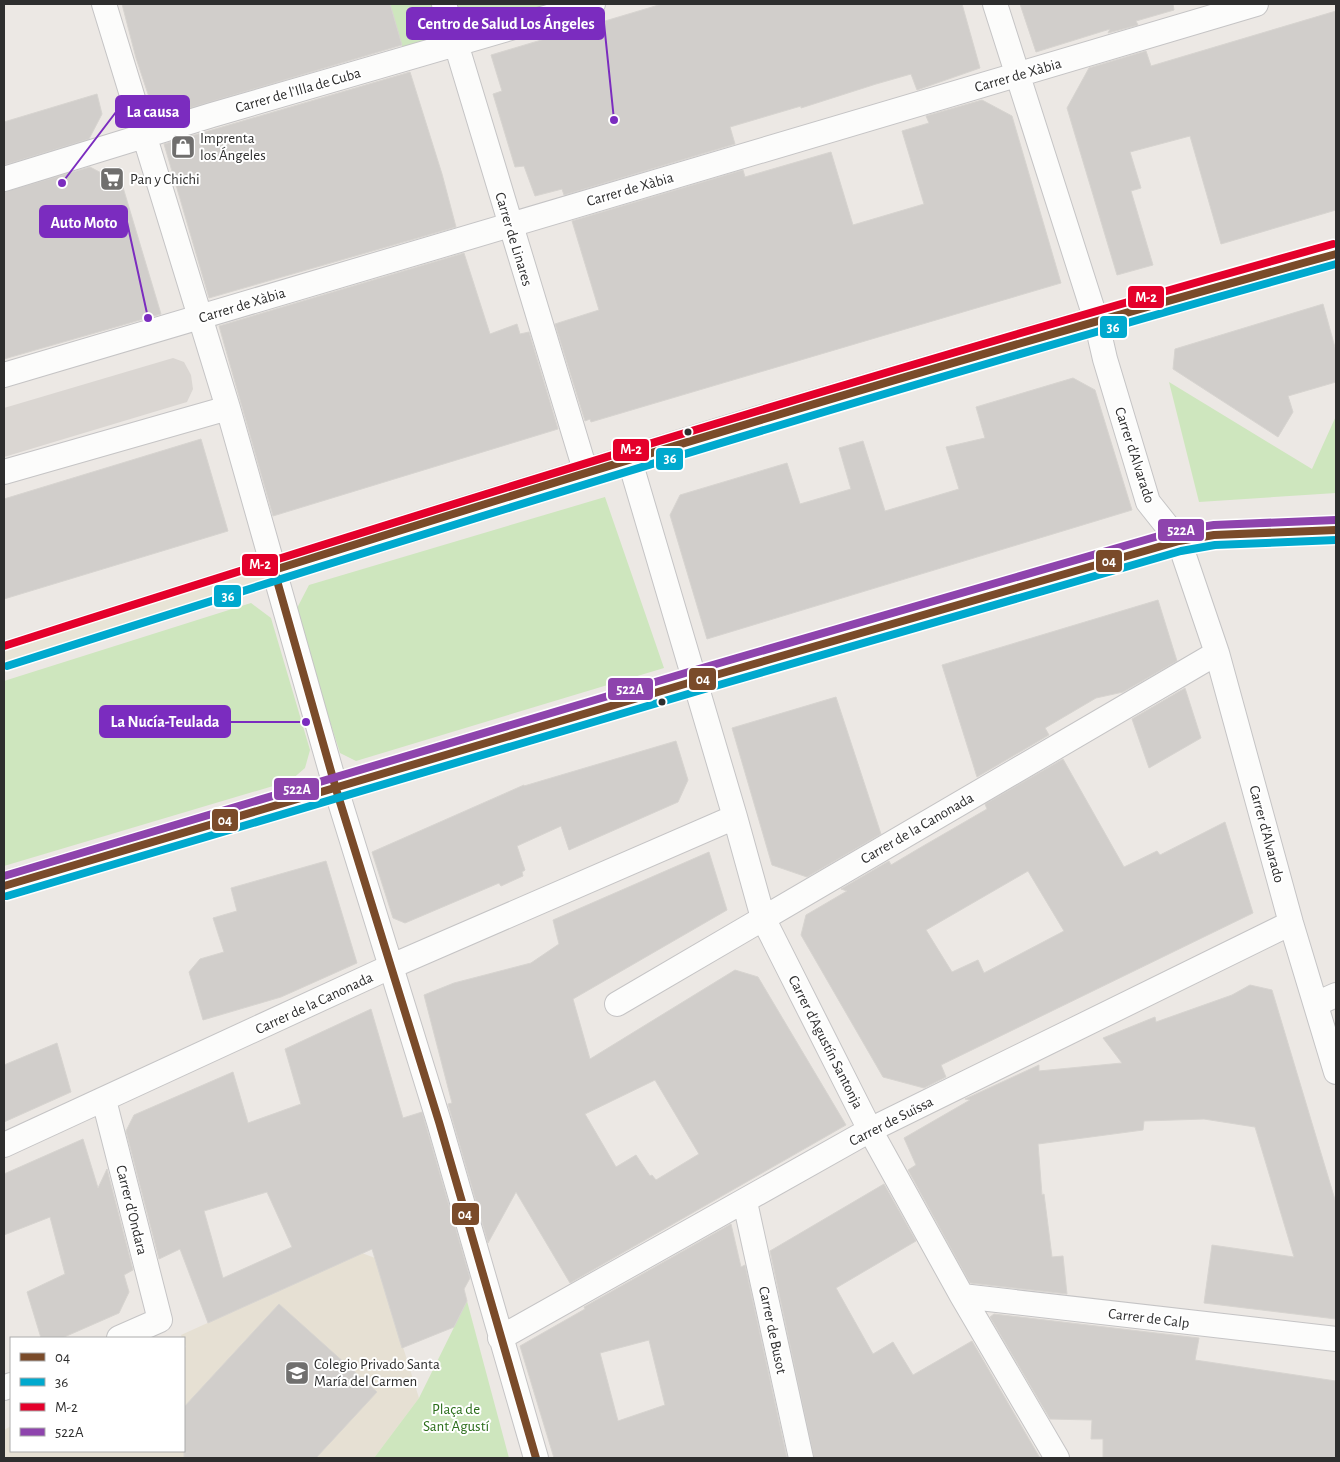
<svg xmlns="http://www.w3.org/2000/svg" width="1340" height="1462" font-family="'Alegreya Sans',sans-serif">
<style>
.education{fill:#e6e0d3}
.green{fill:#cee6be}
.plaza{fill:#dad6d2}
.building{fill:#d1cecb;stroke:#d7d4d0;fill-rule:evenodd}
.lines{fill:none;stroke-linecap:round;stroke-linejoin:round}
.street-casing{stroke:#c5c4c5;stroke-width:26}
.primary-casing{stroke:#c6c5c4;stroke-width:30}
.street{stroke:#fcfcfb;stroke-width:24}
.primary{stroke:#e8e4d6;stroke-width:28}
.bus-1-casing{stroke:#fff;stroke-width:11}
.bus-2-casing{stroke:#fff;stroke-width:11}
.bus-3-casing{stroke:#fff;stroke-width:11}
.bus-4-casing{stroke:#fff;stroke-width:11}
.bus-1{stroke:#7a4b2a;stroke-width:8}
.bus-2{stroke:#00a9ce;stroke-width:8}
.bus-3{stroke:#e4002b;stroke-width:8}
.bus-4{stroke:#8e44ad;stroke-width:8}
.bus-dot{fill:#2e2e2e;stroke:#fff;stroke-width:2}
.labels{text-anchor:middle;stroke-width:4;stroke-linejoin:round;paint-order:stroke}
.street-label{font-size:15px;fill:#2e2e2e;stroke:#fff}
.poi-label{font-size:15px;fill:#2e2e2e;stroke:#fff;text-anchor:start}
.park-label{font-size:15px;fill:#2c6e1b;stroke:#fff}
.leader{fill:none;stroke:#7b2cbf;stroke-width:2}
.callout-dot{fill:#7b2cbf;stroke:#fff;stroke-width:2}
.callout{fill:#7b2cbf;stroke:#7b2cbf;stroke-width:2}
.callout-label{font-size:16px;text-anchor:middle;font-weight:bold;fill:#fff}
.line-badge{stroke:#fff;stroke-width:2}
.badge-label{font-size:14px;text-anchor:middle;font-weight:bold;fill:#fff}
</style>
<rect width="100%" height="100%" fill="#ece8e4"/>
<path class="education" d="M 362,1253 L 375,1258 L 419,1398 L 374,1458 L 4,1458 L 4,1430 L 11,1426 L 11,1451 L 184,1451 L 184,1348 L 186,1347 L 181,1335 Z"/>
<path class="green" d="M 390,4 L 575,4 L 404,53 Z
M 1169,382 L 1312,469 L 1336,416 L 1336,493 L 1199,502 Z
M 605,497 L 664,668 L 356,761 L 340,753 L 295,612 L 309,585 Z
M 251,603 L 271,618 L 310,750 L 305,768 L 290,781 L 4,866 L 4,681 Z
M 467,1301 L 509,1458 L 374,1458 L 419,1398 Z"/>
<path class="plaza" d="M 173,358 L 184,362 L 191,375 L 193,389 L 187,402 L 4,457 L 4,408 Z"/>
<path class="building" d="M 122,4 L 390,4 L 402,45 L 156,118 L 136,58 Z
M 662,4 L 962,4 L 980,68 L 917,90 L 911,74 L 876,84 L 801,108 L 801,106 L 730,127 L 735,144 L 564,195 L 562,189 L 535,196 L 524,166 L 515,167 L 493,94 L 502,91 L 491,55 Z
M 1020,4 L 1173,4 L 1174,10 L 1136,21 L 1138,25 L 1108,33 L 1110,29 L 1036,52 Z
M 1336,11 L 1336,210 L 1221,244 L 1190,136 L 1130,152 L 1141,188 L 1131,191 L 1153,265 L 1117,275 L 1067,108 L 1089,68 L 1146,51 L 1151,66 Z
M 410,72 L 442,174 L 456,227 L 209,298 L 164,144 Z
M 97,94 L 102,114 L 89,139 L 4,165 L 4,122 Z
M 982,100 L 1012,116 L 1061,283 L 591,422 L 590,419 L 585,421 L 555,324 L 599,310 L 572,221 L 743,170 L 745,177 L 831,152 L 853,225 L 924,204 L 902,131 L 929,123 L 926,116 Z
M 90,167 L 122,184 L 161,314 L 4,359 L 4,192 Z
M 464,253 L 490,334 L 517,324 L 520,334 L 529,332 L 558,429 L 273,516 L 219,326 Z
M 1323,304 L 1336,351 L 1336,382 L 1288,396 L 1293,412 L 1278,437 L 1173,369 L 1175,349 Z
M 1073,378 L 1095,390 L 1132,510 L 707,639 L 670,515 L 680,495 L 787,463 L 800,504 L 851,489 L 839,448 L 863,441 L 885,511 L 959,489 L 946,447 L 985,438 L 976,407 Z
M 201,439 L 228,531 L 4,599 L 4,499 Z
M 1158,600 L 1177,661 L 1123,692 L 1096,698 L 1045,728 L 1049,735 L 977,777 L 942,665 Z
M 1185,688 L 1201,738 L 1149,768 L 1132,719 Z
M 836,697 L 881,834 L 807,877 L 772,865 L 732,728 Z
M 676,741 L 688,780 L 678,802 L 569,850 L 561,826 L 517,846 L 525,870 L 522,872 L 523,876 L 501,886 L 499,883 L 405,923 L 393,918 L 372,852 L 524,785 L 524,786 Z
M 1063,759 L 1124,867 L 1157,851 L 1160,855 L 1225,822 L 1253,913 L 941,1065 L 946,1077 L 924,1088 L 883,1077 L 801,935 L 806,915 L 847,891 L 841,889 L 889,861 L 891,865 L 918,849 L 987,809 L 985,804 ZM 1028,871 L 1064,931 L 984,973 L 978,960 L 952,972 L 926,930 Z
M 709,852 L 727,910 L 573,999 L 590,1059 L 735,970 L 758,977 L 846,1125 L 570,1283 L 516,1192 L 488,1243 L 448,1104 L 452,1103 L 424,995 L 454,983 L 531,963 L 559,944 L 553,920 ZM 655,1080 L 699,1154 L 656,1180 L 652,1175 L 650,1176 L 636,1155 L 616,1167 L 585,1114 Z
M 326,861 L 357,963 L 281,997 L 203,1020 L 189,972 L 200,959 L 224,952 L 213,918 L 237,911 L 231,888 Z
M 1250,985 L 1272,990 L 1336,1203 L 1336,1319 L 1204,1303 L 1212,1245 L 1294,1257 L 1255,1127 L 1204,1119 L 1144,1121 L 1143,1130 L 1038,1144 L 1042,1195 L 1044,1194 L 1052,1257 L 1063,1256 L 1067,1294 L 970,1283 L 908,1170 L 916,1165 L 904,1138 L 970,1100 L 965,1099 L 1039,1065 L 1039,1071 L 1122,1063 L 1103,1038 L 1155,1017 L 1156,1022 L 1232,995 Z
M 371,1009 L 403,1118 L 422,1112 L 470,1278 L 464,1289 L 467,1301 L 454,1327 L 402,1348 L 372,1249 L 208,1323 L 180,1249 L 159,1259 L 126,1131 L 134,1115 L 233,1072 L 248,1123 L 301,1104 L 285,1049 ZM 267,1192 L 292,1247 L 223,1278 L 204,1211 Z
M 57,1043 L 71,1092 L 4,1122 L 4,1065 Z
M 83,1139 L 98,1188 L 107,1169 L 133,1270 L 124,1275 L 129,1292 L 119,1313 L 62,1338 L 41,1338 L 27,1292 L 65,1274 L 50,1217 L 4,1235 L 4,1174 Z
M 884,1184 L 916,1241 L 836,1288 L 873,1354 L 893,1342 L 913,1375 L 972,1341 L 1040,1458 L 814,1458 L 770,1251 Z
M 731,1224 L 741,1267 L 745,1265 L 787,1458 L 554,1458 L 520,1346 L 585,1309 L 584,1307 ZM 649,1340 L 665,1405 L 618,1421 L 600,1353 Z
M 279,1304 L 377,1392 L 316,1458 L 184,1458 L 184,1407 Z
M 994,1314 L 1199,1338 L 1195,1360 L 1336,1381 L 1336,1458 L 1103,1458 L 1103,1439 L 1091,1439 L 1092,1420 L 1050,1419 L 990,1317 Z"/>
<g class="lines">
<defs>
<path id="street" d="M 104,4 L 228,408 L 336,789 L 439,1122 L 536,1458
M 444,4 L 586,473
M 995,4 L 1096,320 L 1105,359 L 1148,502 L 1179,541 L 1217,653 L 1291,923 L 1336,1072
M 4,179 L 212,115 L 593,4
M 4,375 L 1256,4
M 629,458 L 735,817 L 763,918 L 870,1130 L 962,1296 L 1057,1458
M 4,472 L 228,408
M 617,1004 L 1217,653
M 1316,1004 L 1336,995
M 104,1100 L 160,1320 L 119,1338
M 4,1145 L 392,966 L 735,817
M 745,1202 L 801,1458
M 962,1296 L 1336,1339
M 500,1338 L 870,1130 L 1291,923
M 4,1388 L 11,1385"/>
<path id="primary" d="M 4,656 C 446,515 888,376 1336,254
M 4,886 L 695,681 L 1179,541 L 1214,535 L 1336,530"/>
</defs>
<use href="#street" class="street-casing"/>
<use href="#primary" class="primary-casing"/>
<use href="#street" class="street"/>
<use href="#primary" class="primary"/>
<defs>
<path id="bus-1" d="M 4,886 L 695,681 L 1179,541 L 1214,535 L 1336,530
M 536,1458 L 439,1122 L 336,789 L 274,570 C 626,459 980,352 1336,254"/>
<path id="bus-2" d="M 7,666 C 448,525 890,388 1336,264
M 7,896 L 698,691 L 1181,551 L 1215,545 L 1336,540"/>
<path id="bus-3" d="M 4,646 C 445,505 887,368 1333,244"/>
<path id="bus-4" d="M 4,876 L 692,671 L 1176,531 L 1214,525 L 1336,520"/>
</defs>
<use href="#bus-1" class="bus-1-casing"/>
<use href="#bus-2" class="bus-2-casing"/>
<use href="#bus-3" class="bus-3-casing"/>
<use href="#bus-4" class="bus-4-casing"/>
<use href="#bus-1" class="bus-1"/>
<use href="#bus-2" class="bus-2"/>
<use href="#bus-3" class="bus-3"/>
<use href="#bus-4" class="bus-4"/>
</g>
<defs>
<symbol id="shop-square" viewBox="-11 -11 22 22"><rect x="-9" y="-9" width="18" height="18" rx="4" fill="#706f6e" stroke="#fff"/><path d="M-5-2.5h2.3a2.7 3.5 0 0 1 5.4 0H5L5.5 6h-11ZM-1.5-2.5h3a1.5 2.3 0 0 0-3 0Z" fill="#fff"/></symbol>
<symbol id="supermarket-square" viewBox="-11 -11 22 22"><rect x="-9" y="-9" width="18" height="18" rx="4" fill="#706f6e" stroke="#fff"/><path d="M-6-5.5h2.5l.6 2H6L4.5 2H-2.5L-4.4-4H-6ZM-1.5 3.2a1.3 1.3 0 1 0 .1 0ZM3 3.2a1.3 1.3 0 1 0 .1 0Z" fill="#fff"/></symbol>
<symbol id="school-square" viewBox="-11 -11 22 22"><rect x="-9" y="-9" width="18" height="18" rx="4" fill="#706f6e" stroke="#fff"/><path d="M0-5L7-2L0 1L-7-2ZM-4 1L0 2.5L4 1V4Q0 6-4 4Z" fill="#fff"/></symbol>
</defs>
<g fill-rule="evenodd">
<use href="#shop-square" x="169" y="133" width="28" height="28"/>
<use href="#supermarket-square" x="98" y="165" width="28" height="28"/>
<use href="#school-square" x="283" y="1359" width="28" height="28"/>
</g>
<g class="bus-dot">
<circle cx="688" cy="432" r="4.5"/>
<circle cx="662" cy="702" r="4.5"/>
</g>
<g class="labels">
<g class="street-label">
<text transform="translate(1018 75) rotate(-16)" y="5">Carrer de Xàbia</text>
<text transform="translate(298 90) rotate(-16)" y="5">Carrer de l'Illa de Cuba</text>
<text transform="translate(630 189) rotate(-16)" y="5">Carrer de Xàbia</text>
<text transform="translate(514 239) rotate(73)" y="5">Carrer de Linares</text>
<text transform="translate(242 305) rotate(-17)" y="5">Carrer de Xàbia</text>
<text transform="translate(1135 455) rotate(72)" y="5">Carrer d'Alvarado</text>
<text transform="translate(917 828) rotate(-30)" y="5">Carrer de la Canonada</text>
<text transform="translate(1267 834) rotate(75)" y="5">Carrer d'Alvarado</text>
<text transform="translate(314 1003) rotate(-25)" y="5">Carrer de la Canonada</text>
<text transform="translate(826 1042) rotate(63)" y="5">Carrer d'Agustín Santonja</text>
<text transform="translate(891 1121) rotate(-27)" y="5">Carrer de Suïssa</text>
<text transform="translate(132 1210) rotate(76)" y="5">Carrer d'Ondara</text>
<text transform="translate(1149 1318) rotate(7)" y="5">Carrer de Calp</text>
<text transform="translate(773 1330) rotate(78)" y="5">Carrer de Busot</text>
</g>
<g class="poi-label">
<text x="200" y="143">Imprenta<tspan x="200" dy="17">los Ángeles</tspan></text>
<text x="130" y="184">Pan y Chichi</text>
<text x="314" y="1369">Colegio Privado Santa<tspan x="314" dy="17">María del Carmen</tspan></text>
</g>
<g class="park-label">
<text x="456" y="1414">Plaça de<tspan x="456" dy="17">Sant Agustí</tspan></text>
</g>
</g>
<path class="leader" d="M614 120L604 23M62 183L116 112M148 318L127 222M306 722L230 722"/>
<g class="callout-dot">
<circle cx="614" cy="120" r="5"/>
<circle cx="62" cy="183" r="5"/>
<circle cx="148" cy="318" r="5"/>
<circle cx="306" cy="722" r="5"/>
</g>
<g class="callout">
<rect x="407" y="8" width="197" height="31" rx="5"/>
<rect x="116" y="96" width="73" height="31" rx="5"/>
<rect x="40" y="206" width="87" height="31" rx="5"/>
<rect x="100" y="706" width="130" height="31" rx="5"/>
</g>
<g class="callout-label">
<text x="506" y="29">Centro de Salud Los Ángeles</text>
<text x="153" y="117">La causa</text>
<text x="84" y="228">Auto Moto</text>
<text x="165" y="727">La Nucía-Teulada</text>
</g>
<g class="line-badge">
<rect x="1127" y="285" width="38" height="24" rx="5" fill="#e4002b"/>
<rect x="1099" y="315" width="29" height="24" rx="5" fill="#00a9ce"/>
<rect x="612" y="438" width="38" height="24" rx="5" fill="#e4002b"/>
<rect x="655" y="447" width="29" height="24" rx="5" fill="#00a9ce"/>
<rect x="1157" y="518" width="48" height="24" rx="5" fill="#8e44ad"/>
<rect x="1095" y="549" width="28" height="24" rx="5" fill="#7a4b2a"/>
<rect x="241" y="553" width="38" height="24" rx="5" fill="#e4002b"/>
<rect x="213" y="584" width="29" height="24" rx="5" fill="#00a9ce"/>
<rect x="688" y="667" width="29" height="24" rx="5" fill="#7a4b2a"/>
<rect x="607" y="677" width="47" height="24" rx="5" fill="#8e44ad"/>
<rect x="273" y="777" width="47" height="24" rx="5" fill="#8e44ad"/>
<rect x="211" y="808" width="28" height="24" rx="5" fill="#7a4b2a"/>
<rect x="451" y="1202" width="29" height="24" rx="5" fill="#7a4b2a"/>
</g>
<g class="badge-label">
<text x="1146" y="302">M-2</text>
<text x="1113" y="332">36</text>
<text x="631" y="454">M-2</text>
<text x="670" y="463">36</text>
<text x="1181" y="535">522A</text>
<text x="1109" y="566">04</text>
<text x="260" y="569">M-2</text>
<text x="228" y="601">36</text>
<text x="703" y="684">04</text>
<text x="630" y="694">522A</text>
<text x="297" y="794">522A</text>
<text x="225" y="825">04</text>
<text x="465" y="1219">04</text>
</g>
<rect width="1340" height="1462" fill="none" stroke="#2e2e2e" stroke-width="10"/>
<rect x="10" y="1337" width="175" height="115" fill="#ffffff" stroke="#ababab"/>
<rect x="20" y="1353" width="25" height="8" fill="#7a4b2a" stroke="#ababab"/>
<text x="55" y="1362" font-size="15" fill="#2e2e2e">04</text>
<rect x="20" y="1378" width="25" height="8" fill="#00a9ce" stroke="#ababab"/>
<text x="55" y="1387" font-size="15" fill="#2e2e2e">36</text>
<rect x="20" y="1403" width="25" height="8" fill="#e4002b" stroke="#ababab"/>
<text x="55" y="1412" font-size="15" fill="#2e2e2e">M-2</text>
<rect x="20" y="1428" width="25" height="8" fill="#8e44ad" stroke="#ababab"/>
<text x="55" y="1437" font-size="15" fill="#2e2e2e">522A</text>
</svg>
